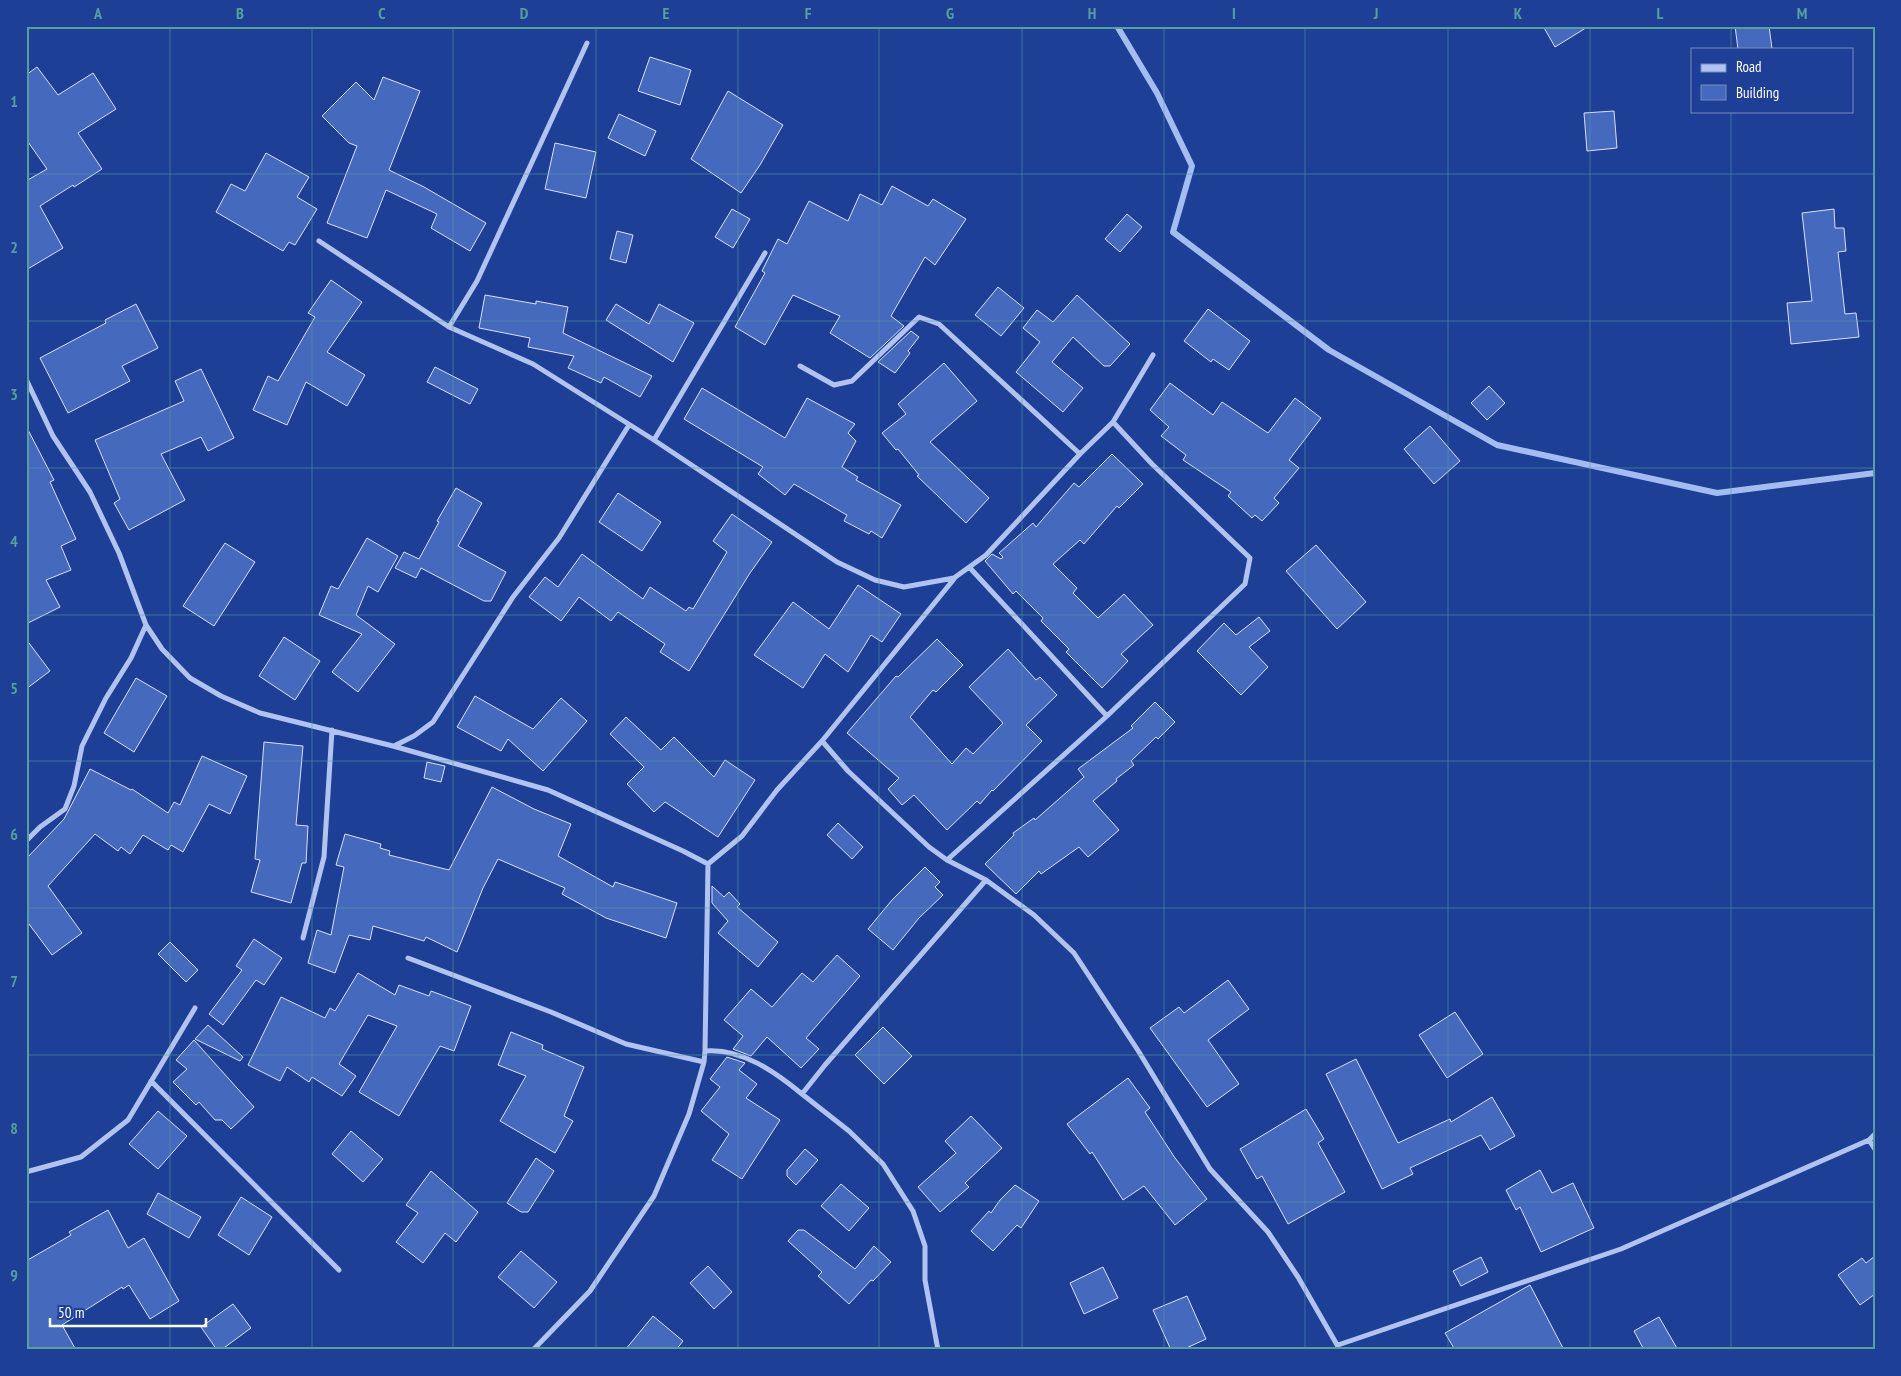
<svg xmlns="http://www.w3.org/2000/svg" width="1901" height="1376" font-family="'PT Sans Narrow',sans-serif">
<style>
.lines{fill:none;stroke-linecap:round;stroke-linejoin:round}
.stream{stroke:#a4bdf1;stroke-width:6}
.building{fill:#4569bd;stroke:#d7e2fb}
.street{stroke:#b1c4ef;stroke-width:5}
.grid{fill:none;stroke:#579f9a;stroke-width:1;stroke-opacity:0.55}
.neatline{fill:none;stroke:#579f9a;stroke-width:2}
.grid-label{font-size:16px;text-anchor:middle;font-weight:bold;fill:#579f9a}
</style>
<rect width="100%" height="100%" fill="#1d4096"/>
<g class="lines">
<path class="stream" d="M 1117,26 L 1157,93 L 1192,166 L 1173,232 L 1329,350 L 1497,445 L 1717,493 L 1875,473"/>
</g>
<path class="building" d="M 1543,26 L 1589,26 L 1555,47 Z
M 1735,26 L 1769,26 L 1772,49 L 1738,49 Z
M 650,57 L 691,70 L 680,105 L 638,91 Z
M 37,67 L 58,95 L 93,73 L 116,109 L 78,133 L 102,169 L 74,187 L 73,185 L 40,206 L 63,248 L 26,270 L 26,181 L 47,169 L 26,139 L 26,75 Z
M 383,77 L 420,91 L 389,170 L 424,187 L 486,223 L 470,251 L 431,228 L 437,214 L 386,190 L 367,238 L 327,223 L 357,146 L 349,143 L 322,116 L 356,82 L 374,100 Z
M 728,91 L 783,125 L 760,165 L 741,193 L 691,159 Z
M 1614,111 L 1617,148 L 1587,151 L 1584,113 Z
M 619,114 L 656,131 L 645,156 L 608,138 Z
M 555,143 L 596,152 L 586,198 L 545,189 Z
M 266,153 L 309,177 L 297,197 L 317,209 L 295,245 L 289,242 L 283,251 L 216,212 L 231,184 L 245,191 Z
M 892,186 L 928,206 L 933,199 L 966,219 L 935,265 L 925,257 L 891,316 L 904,326 L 870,358 L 830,333 L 840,316 L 793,295 L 765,345 L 735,327 L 765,273 L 762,271 L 778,239 L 787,244 L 809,201 L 848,221 L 860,194 L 882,205 Z
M 732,209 L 750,219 L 733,248 L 715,237 Z
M 1834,209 L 1835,228 L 1844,228 L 1846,251 L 1838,252 L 1845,314 L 1856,313 L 1859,337 L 1791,344 L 1787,303 L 1812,301 L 1802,213 Z
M 1127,214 L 1142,227 L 1120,252 L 1105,239 Z
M 617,231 L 633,235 L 626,263 L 610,259 Z
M 331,280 L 362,302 L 327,352 L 365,375 L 347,406 L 306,382 L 287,425 L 253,410 L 268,376 L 278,381 L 315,317 L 308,313 Z
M 998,287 L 1024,308 L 1001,336 L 975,315 Z
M 485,295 L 536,304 L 536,301 L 568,307 L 563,333 L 652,376 L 640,397 L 604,377 L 601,383 L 568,368 L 574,356 L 528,347 L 530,338 L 479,328 Z
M 1077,295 L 1130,344 L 1110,366 L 1104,366 L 1073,337 L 1052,362 L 1083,388 L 1063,412 L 1016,372 L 1040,342 L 1023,328 L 1037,310 L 1053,322 Z
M 136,304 L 158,348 L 122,366 L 130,381 L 68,413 L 40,358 L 106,323 L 105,320 Z
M 616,304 L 649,324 L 659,304 L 694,323 L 673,362 L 606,320 Z
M 1208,309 L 1250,341 L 1229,370 L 1213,359 L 1211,362 L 1184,341 Z
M 911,331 L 919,337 L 908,351 L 910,353 L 895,373 L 878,362 Z
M 944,363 L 977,401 L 930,442 L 989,498 L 966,523 L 917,476 L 919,475 L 898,449 L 896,450 L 882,433 L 906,414 L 898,404 Z
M 435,367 L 478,389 L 470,404 L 427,382 Z
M 201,369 L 234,438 L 208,451 L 201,437 L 161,454 L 185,500 L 129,530 L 114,503 L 120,499 L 95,440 L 184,401 L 175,381 Z
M 1170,383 L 1213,415 L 1222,402 L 1268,433 L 1295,398 L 1321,418 L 1289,460 L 1299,468 L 1274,498 L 1279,503 L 1262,521 L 1255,515 L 1252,518 L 1228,496 L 1231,492 L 1183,460 L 1186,455 L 1161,436 L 1169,427 L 1150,410 Z
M 1489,386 L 1505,403 L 1487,420 L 1471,403 Z
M 702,388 L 785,438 L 807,398 L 855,424 L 848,433 L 856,441 L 842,467 L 858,477 L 856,480 L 901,505 L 882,538 L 871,531 L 869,534 L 844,521 L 847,515 L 845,514 L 794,484 L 785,495 L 758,474 L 763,467 L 684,419 Z
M 26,426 L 54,480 L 50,482 L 76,539 L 61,546 L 71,570 L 46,580 L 60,607 L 26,624 Z
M 1430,426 L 1460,461 L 1434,484 L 1404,449 Z
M 1112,454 L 1143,484 L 1119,508 L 1117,506 L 1084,544 L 1080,540 L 1053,564 L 1077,588 L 1073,593 L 1098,618 L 1124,594 L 1153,625 L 1121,654 L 1128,661 L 1102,688 L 1066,652 L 1069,649 L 1041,621 L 1043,618 L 1016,591 L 1013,594 L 985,561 L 992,554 L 1001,559 L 1003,557 L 999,553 L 1033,523 L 1036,527 L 1074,483 L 1079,487 Z
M 456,488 L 482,503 L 458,546 L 506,572 L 491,601 L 484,601 L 421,568 L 416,578 L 395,568 L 404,552 L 419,559 L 439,522 L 437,521 Z
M 618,493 L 661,522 L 642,551 L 599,522 Z
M 732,514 L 772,542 L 750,573 L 689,671 L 660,652 L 665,644 L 618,612 L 611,621 L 579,597 L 561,621 L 529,597 L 545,577 L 558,587 L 582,554 L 643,599 L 650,587 L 686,611 L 689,607 L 693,609 L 727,552 L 713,541 Z
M 367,538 L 398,556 L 378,592 L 368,586 L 356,615 L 395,644 L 358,692 L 332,672 L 362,634 L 319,615 L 331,586 L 338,589 Z
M 225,543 L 255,562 L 214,626 L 183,606 Z
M 1316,545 L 1366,602 L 1337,629 L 1286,571 Z
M 858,585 L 901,614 L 882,642 L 871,635 L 848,672 L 825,654 L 803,688 L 754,655 L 793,602 L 829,629 Z
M 1259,617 L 1270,631 L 1249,647 L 1268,667 L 1241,695 L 1197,651 L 1224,623 L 1236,635 Z
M 284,637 L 320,661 L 295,700 L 259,676 Z
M 26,639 L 50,671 L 26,689 Z
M 937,639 L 963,665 L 936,692 L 933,690 L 910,717 L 952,764 L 966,748 L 973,754 L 1003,723 L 969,687 L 1008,649 L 1036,680 L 1040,677 L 1057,695 L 1026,725 L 1042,741 L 993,791 L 992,790 L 980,804 L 977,801 L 947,830 L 914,795 L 902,805 L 888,789 L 899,778 L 847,733 L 896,676 L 898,677 Z
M 136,678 L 167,696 L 134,752 L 104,733 Z
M 475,696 L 533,729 L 561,698 L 587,721 L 543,771 L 508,739 L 501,751 L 457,727 Z
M 1155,702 L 1175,722 L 1158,739 L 1156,737 L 1131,761 L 1134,765 L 1116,779 L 1117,781 L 1093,801 L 1119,830 L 1088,857 L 1079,847 L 1041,874 L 1039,871 L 1016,894 L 985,864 L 1014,835 L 1013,833 L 1034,818 L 1035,820 L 1084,777 L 1078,769 L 1133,728 L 1131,726 Z
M 626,717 L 661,750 L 674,737 L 714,777 L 725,760 L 755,780 L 718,837 L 665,802 L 654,812 L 627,784 L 644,767 L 610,734 Z
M 264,742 L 303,746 L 296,825 L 308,826 L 306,863 L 302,863 L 291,903 L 251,892 L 260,860 L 255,859 Z
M 202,756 L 247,776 L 230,814 L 209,804 L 183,852 L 171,845 L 168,850 L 143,835 L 130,854 L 121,847 L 118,851 L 95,834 L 48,886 L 82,933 L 52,955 L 26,920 L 26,859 L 64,819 L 90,769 L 131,790 L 132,789 L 168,813 L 174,802 L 180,805 Z
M 427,762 L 445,766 L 441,782 L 424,778 Z
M 492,787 L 534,809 L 571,824 L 558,856 L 613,887 L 615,882 L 677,903 L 666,938 L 606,918 L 562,894 L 565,888 L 498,859 L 483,888 L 457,952 L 426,937 L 424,941 L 373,926 L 370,940 L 349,935 L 335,973 L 308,963 L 317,930 L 331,935 L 344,867 L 336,865 L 345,834 L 381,844 L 380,848 L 390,851 L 389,855 L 449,870 Z
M 838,823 L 863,847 L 852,859 L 827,835 Z
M 925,867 L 940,882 L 935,887 L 943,895 L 919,918 L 893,950 L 868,929 L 892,900 Z
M 712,886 L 724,897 L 729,892 L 740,904 L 737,907 L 778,942 L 758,967 L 718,933 L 728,921 L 712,903 Z
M 254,939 L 282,958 L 264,985 L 256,980 L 223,1025 L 209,1014 L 242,970 L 236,966 Z
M 170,942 L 198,970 L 186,982 L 158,954 Z
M 837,955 L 860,976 L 806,1038 L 819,1049 L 801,1068 L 767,1037 L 751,1056 L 733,1049 L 743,1036 L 724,1020 L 751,989 L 772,1007 L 802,973 L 813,982 Z
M 358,973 L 395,995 L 399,985 L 429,996 L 431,991 L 471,1006 L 454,1051 L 440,1046 L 399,1116 L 359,1092 L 397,1026 L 368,1015 L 339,1064 L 356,1076 L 342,1096 L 312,1077 L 309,1082 L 287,1067 L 280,1081 L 248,1065 L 281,997 L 325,1018 L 330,1008 L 335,1011 Z
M 1228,980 L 1249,1009 L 1208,1040 L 1239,1084 L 1207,1107 L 1150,1028 L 1179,1007 L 1184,1013 Z
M 1455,1012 L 1483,1054 L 1447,1078 L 1419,1035 Z
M 208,1025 L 243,1057 L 240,1061 L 195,1039 Z
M 883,1027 L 912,1056 L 884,1084 L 855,1055 Z
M 511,1032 L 543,1045 L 542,1049 L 584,1067 L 564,1116 L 573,1121 L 555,1153 L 500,1121 L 526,1076 L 498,1065 Z
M 194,1040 L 254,1107 L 231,1129 L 222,1120 L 215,1120 L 199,1102 L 196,1105 L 173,1082 L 187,1069 L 176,1060 Z
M 727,1057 L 745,1063 L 739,1070 L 757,1084 L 746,1098 L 780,1120 L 742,1179 L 712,1160 L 729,1134 L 701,1111 L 720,1087 L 710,1079 Z
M 1356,1059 L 1398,1143 L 1450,1119 L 1451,1122 L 1492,1097 L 1515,1136 L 1490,1150 L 1481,1135 L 1410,1168 L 1413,1174 L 1382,1189 L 1326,1074 Z
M 1128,1078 L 1150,1108 L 1145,1112 L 1175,1158 L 1207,1199 L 1175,1225 L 1144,1186 L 1123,1200 L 1092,1152 L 1090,1154 L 1067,1124 Z
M 1306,1109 L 1324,1139 L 1318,1143 L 1345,1192 L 1288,1224 L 1262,1176 L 1257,1179 L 1240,1149 Z
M 158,1111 L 187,1136 L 158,1169 L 129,1144 Z
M 971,1116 L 1002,1148 L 965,1183 L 969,1187 L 940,1212 L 918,1187 L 956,1153 L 945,1141 Z
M 351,1131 L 383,1159 L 363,1182 L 332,1154 Z
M 805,1149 L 818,1160 L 796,1185 L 787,1176 L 787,1170 Z
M 536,1158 L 554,1171 L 528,1212 L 521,1212 L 507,1203 Z
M 1540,1170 L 1552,1193 L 1573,1183 L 1594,1228 L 1541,1252 L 1520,1207 L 1516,1210 L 1506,1190 Z
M 431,1171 L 478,1212 L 456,1242 L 445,1233 L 423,1263 L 396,1242 L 418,1213 L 406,1205 Z
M 841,1184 L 869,1208 L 849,1231 L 821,1206 Z
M 1015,1185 L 1039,1201 L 1021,1228 L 1017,1225 L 993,1251 L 971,1231 L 989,1211 L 991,1213 L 1000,1200 Z
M 158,1193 L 201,1217 L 189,1238 L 147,1214 Z
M 241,1197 L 272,1217 L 249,1255 L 218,1235 Z
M 108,1210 L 128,1248 L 144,1238 L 179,1301 L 150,1319 L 129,1285 L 123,1289 L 122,1287 L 62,1325 L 76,1350 L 26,1350 L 26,1261 L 71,1235 L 69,1232 Z
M 798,1230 L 804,1230 L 855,1269 L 874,1246 L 891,1262 L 873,1281 L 871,1280 L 849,1304 L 818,1276 L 822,1272 L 788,1241 Z
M 521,1251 L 557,1282 L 534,1308 L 498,1277 Z
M 1875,1256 L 1875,1294 L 1860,1305 L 1838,1275 L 1862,1258 L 1866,1263 Z
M 1481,1257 L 1488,1272 L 1461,1286 L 1453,1271 Z
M 708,1266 L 732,1292 L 714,1309 L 690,1283 Z
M 1103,1267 L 1118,1298 L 1084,1314 L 1070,1283 Z
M 1530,1285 L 1564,1350 L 1455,1350 L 1445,1333 Z
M 1187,1296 L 1206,1339 L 1182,1350 L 1171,1350 L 1153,1310 Z
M 233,1304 L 251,1328 L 221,1350 L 217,1350 L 201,1327 Z
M 653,1316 L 683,1341 L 676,1350 L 625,1350 Z
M 1659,1317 L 1678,1350 L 1644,1350 L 1634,1331 Z"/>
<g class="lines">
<path class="street" d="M 319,241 L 449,327 L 533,364 L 654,440 L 837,562 L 875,580 L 904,587 L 954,578 L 986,555 L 1080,454 L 1113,422 L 1153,355
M 449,327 L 477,281 L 587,43
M 800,366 L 834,385 L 852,381 L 919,317 L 939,324 L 1080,454
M 26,379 L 53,436 L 90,492 L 119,553 L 146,625 L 162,649 L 190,678 L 221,696 L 260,713 L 393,746 L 548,790 L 683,851 L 708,864
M 654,440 L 765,253
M 970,568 L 1107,716
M 954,579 L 822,741 L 848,771 L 929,847 L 947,860 L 986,880 L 1034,915 L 1074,953 L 1139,1052 L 1210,1169 L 1268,1232 L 1298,1277 L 1340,1350
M 394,746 L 414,736 L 433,722 L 513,597 L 559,538 L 629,425
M 26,841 L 40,827 L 65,809 L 74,786 L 82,746 L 106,698 L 131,658 L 146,625
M 947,860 L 1107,716 L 1245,584 L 1250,558 L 1152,464 L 1113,422
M 708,864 L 742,836 L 777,790 L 822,741
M 303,938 L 324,857 L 332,730
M 408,958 L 551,1012 L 626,1044 L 704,1062
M 705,1051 C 742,1048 775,1072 802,1094
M 151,1081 L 339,1270
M 1869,1140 L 1875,1149
M 26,1172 L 81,1157 L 128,1120 L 195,1008
M 1338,1345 L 1621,1249 L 1869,1140 L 1875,1134
M 533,1350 L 590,1291 L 654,1196 L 689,1114 L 704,1062 L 705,1051 L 708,864
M 938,1350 L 925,1280 L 925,1246 L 913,1211 L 883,1164 L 849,1131 L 802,1094 L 825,1065 L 986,880"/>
</g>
<path class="grid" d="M 170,26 L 170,1350M 312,26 L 312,1350M 453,26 L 453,1350M 596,26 L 596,1350M 738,26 L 738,1350M 879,26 L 879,1350M 1022,26 L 1022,1350M 1164,26 L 1164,1350M 1305,26 L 1305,1350M 1448,26 L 1448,1350M 1590,26 L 1590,1350M 1731,26 L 1731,49M 1731,111 L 1731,1350M 26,174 L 1875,174M 26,321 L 1875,321M 26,468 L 1875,468M 26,615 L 1875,615M 26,761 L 1875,761M 26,908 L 1875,908M 26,1055 L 1875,1055M 26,1202 L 1875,1202"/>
<rect width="1901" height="1376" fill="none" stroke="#1d4096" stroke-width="55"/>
<rect x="1691" y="48" width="162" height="65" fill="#1d4096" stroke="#778cc0"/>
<rect x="1701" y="64" width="25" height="8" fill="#b1c4ef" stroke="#778cc0"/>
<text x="1736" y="72" font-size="15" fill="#ffffff">Road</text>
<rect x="1701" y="85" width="25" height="15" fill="#4569bd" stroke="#778cc0"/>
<text x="1736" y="98" font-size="15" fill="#ffffff">Building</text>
<path d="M50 1318v8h156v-8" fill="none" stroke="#ffffff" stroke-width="2.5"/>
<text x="58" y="1318" font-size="15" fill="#ffffff" stroke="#1d4096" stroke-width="4" paint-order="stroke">50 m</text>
<rect x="28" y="28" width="1846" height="1320" class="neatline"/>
<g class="grid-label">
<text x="98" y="19">A</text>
<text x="240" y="19">B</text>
<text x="382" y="19">C</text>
<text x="524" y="19">D</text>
<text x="666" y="19">E</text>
<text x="808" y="19">F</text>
<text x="950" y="19">G</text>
<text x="1092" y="19">H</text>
<text x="1234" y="19">I</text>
<text x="1376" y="19">J</text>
<text x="1518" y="19">K</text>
<text x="1660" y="19">L</text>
<text x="1802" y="19">M</text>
<text x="14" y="107">1</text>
<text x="14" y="253">2</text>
<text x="14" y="400">3</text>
<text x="14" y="547">4</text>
<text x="14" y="694">5</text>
<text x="14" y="840">6</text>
<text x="14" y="987">7</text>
<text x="14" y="1134">8</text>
<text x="14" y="1281">9</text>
</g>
</svg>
